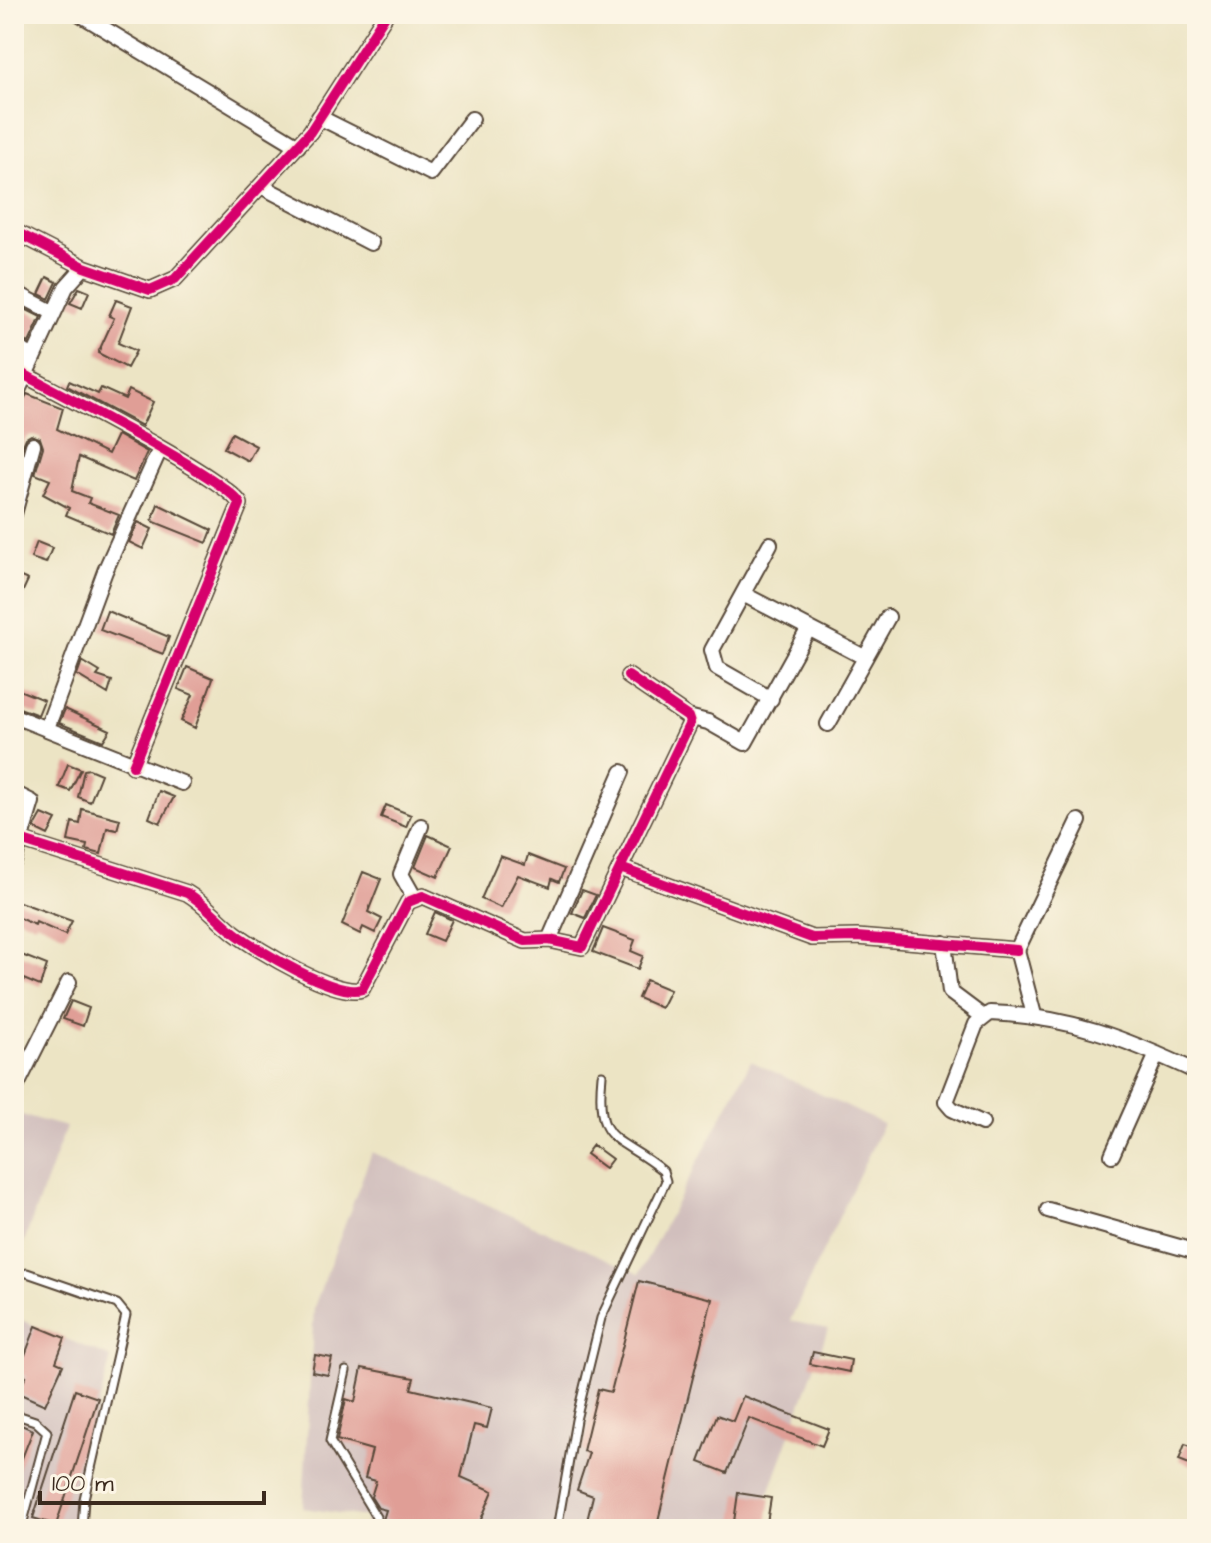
<svg xmlns="http://www.w3.org/2000/svg" width="1211" height="1543" font-family="'Architects Daughter',sans-serif">
<style>
.industrial{fill:#d1bfbd}
.building{fill:#e09e96}
.lines{fill:none;stroke-linecap:round;stroke-linejoin:round}
.lane-casing{stroke:#564637;stroke-width:11}
.street-casing{stroke:#564637;stroke-width:18}
.lane{stroke:#fff;stroke-width:7}
.street{stroke:#fff;stroke-width:14}
.cycleway-casing{stroke:#fcf5e5;stroke-width:15}
.cycleway{stroke:#d6006c;stroke-width:10}
</style>
<rect width="100%" height="100%" fill="#fcf5e5"/>
<filter id="ink" filterUnits="userSpaceOnUse"><feTurbulence type="fractalNoise" baseFrequency=".0125" numOctaves="2"/><feDisplacementMap in="SourceGraphic" scale="16" xChannelSelector="R" yChannelSelector="G"/><feConvolveMatrix kernelMatrix="1 2 1 2 8 2 1 2 1" color-interpolation-filters="sRGB"/></filter>
<filter id="wash" filterUnits="userSpaceOnUse"><feTurbulence type="fractalNoise" baseFrequency=".006" numOctaves="4" result="noise"/><feDisplacementMap in="SourceGraphic" scale="32" xChannelSelector="R" yChannelSelector="G"/><feGaussianBlur stdDeviation="1.8" result="paint"/><feColorMatrix in="noise" values="0 0 0 0 0 0 0 0 0 0 0 0 0 0 0 0 0 1.4 0 .05"/><feComposite in="paint" operator="in"/></filter>
<g filter="url(#wash)">
<rect width="100%" height="100%" fill="#ece4c4"/>
<path class="industrial" d="M 751,1061 L 883,1124 L 790,1321 L 828,1329 L 756,1529 L 365,1529 L 366,1517 L 303,1508 L 314,1307 L 372,1152 L 639,1274 Z
M 14,1113 L 66,1127 L 14,1269 Z
M 14,1317 L 111,1358 L 74,1499 L 76,1529 L 14,1529 Z"/>
<g id="blocks">
<path class="building" d="M 47,277 L 57,282 L 49,299 L 39,294 Z
M 79,288 L 89,292 L 82,308 L 70,303 Z
M 116,300 L 132,306 L 118,343 L 136,351 L 127,368 L 98,353 L 114,318 L 109,316 Z
M 17,305 L 41,317 L 29,343 L 14,337 Z
M 69,381 L 98,394 L 101,388 L 125,399 L 129,390 L 153,402 L 142,426 L 67,386 Z
M 27,394 L 63,408 L 57,429 L 108,454 L 117,435 L 147,452 L 134,481 L 79,457 L 72,491 L 90,498 L 88,503 L 119,515 L 111,534 L 66,515 L 69,508 L 43,494 L 50,480 L 35,474 L 43,447 L 40,438 L 31,435 L 26,438 L 14,466 L 14,409 L 20,407 Z
M 232,433 L 256,446 L 248,461 L 224,448 Z
M 158,504 L 212,530 L 207,543 L 152,521 Z
M 138,522 L 152,529 L 143,549 L 129,542 Z
M 37,542 L 52,548 L 46,563 L 31,558 Z
M 14,574 L 28,580 L 14,610 Z
M 107,611 L 169,637 L 163,654 L 100,630 Z
M 82,661 L 100,672 L 97,676 L 112,681 L 108,694 L 77,675 Z
M 187,667 L 213,678 L 195,728 L 181,721 L 193,695 L 178,689 Z
M 14,688 L 44,700 L 38,715 L 14,706 Z
M 65,709 L 110,730 L 103,741 L 59,723 Z
M 68,764 L 81,769 L 70,791 L 59,787 Z
M 89,769 L 101,774 L 90,802 L 78,797 L 84,770 Z
M 159,791 L 174,797 L 160,823 L 149,818 Z
M 386,805 L 411,815 L 406,827 L 381,817 Z
M 82,809 L 120,819 L 117,830 L 107,828 L 101,854 L 86,850 L 87,845 L 68,841 L 72,822 L 80,824 Z
M 42,814 L 56,820 L 48,835 L 34,828 Z
M 428,835 L 452,846 L 438,877 L 415,867 Z
M 528,855 L 564,869 L 559,882 L 552,879 L 550,887 L 518,875 L 501,908 L 481,899 L 500,856 L 525,865 Z
M 363,872 L 381,879 L 368,912 L 382,919 L 375,933 L 363,927 L 360,934 L 342,925 Z
M 582,890 L 596,895 L 585,918 L 572,913 Z
M 14,900 L 72,921 L 65,935 L 36,922 L 35,925 L 14,916 Z
M 435,912 L 452,920 L 442,941 L 425,934 Z
M 603,928 L 635,940 L 631,951 L 643,956 L 638,969 L 593,952 Z
M 14,952 L 47,965 L 40,986 L 14,975 Z
M 646,980 L 670,990 L 661,1008 L 638,998 Z
M 71,1001 L 89,1008 L 83,1026 L 63,1019 Z
M 593,1145 L 612,1159 L 605,1168 L 586,1154 Z
M 639,1281 L 712,1299 L 656,1529 L 585,1529 L 593,1496 L 577,1490 L 589,1453 L 583,1451 L 598,1389 L 611,1392 Z
M 36,1326 L 65,1338 L 56,1362 L 63,1365 L 45,1405 L 18,1393 L 26,1376 L 14,1372 L 14,1350 L 25,1355 Z
M 813,1352 L 851,1360 L 849,1372 L 810,1364 Z
M 315,1355 L 332,1358 L 328,1375 L 312,1372 Z
M 362,1368 L 414,1378 L 411,1389 L 492,1408 L 487,1428 L 474,1425 L 461,1477 L 493,1491 L 477,1529 L 450,1522 L 448,1529 L 417,1529 L 383,1520 L 386,1510 L 378,1508 L 371,1497 L 376,1481 L 365,1478 L 372,1450 L 337,1440 L 346,1399 L 355,1402 Z
M 75,1390 L 98,1398 L 56,1525 L 33,1518 Z
M 743,1396 L 829,1429 L 822,1446 L 749,1418 L 727,1473 L 699,1462 L 717,1415 L 733,1421 Z
M 14,1422 L 33,1430 L 15,1476 L 14,1476 Z
M 1185,1444 L 1197,1448 L 1197,1467 L 1179,1460 Z
M 738,1493 L 771,1498 L 766,1529 L 733,1529 Z"/>
</g>
</g>
<g filter="url(#ink)">
<use href="#blocks" fill-opacity="0" stroke="#564637" stroke-width="2"/>
<g class="lines">
<defs>
<path id="lane" d="M 27,1273 L 117,1304 L 126,1315 L 84,1499 L 82,1529
M 346,1371 L 330,1441 L 376,1517 L 376,1529
M 14,1414 L 35,1421 L 47,1432 L 21,1529
M 557,1529 L 576,1420 L 601,1318 L 666,1181 L 663,1171 C 617,1133 595,1147 602,1075"/>
<path id="street" d="M 80,14 L 298,146
M 319,117 L 431,173 L 472,119
M 261,186 L 371,243
M 14,231 L 84,267 L 150,290 L 175,279 L 310,132 L 386,14
M 14,292 L 54,313
M 14,347 L 33,356
M 25,375 C 58,393 230,480 240,504 L 133,766
M 14,399 L 66,287 L 84,267
M 14,514 L 33,445
M 770,544 L 712,650 L 717,668 L 771,699
M 743,594 L 864,657
M 14,716 L 182,783
M 688,717 L 708,722 L 745,743 L 809,628
M 828,724 L 888,617
M 47,728 L 105,571 L 160,449
M 14,793 L 32,802 L 14,861
M 20,840 L 187,893 C 206,904 218,920 235,933 C 257,950 337,998 362,989 L 408,902 L 423,896 L 525,941 L 549,940 L 582,947 L 690,723 L 688,717 L 628,676
M 623,869 L 812,938 L 857,937 L 1017,950
M 414,897 L 401,874 L 421,826
M 549,940 L 622,772
M 944,943 L 950,992 L 982,1016
M 1034,1015 L 1017,950 L 1079,821
M 14,1091 L 69,982
M 982,1123 L 952,1109 L 946,1102 L 976,1024 L 990,1013 C 1069,1016 1126,1039 1197,1072
M 1112,1155 L 1157,1054
M 1048,1210 L 1197,1252"/>
</defs>
<use href="#lane" class="lane-casing"/>
<use href="#street" class="street-casing"/>
<use href="#lane" class="lane"/>
<use href="#street" class="street"/>
<defs>
<path id="cycleway" d="M 14,231 L 84,267 L 150,290 L 175,279 L 310,132 L 386,14
M 25,375 C 58,393 230,480 240,504 L 133,766
M 20,840 L 187,893 C 206,904 218,920 235,933 C 257,950 337,998 362,989 L 408,902 L 423,896 L 525,941 L 549,940 L 582,947 L 690,723 L 688,717 L 628,676
M 623,869 L 812,938 L 857,937 L 1017,950"/>
</defs>
<use href="#cycleway" class="cycleway-casing"/>
<use href="#cycleway" class="cycleway"/>
</g>
</g>
<rect width="1211" height="1543" fill="none" stroke="#fcf5e5" stroke-width="48"/>
<path d="M40 1491v12h224v-12" fill="none" stroke="#3b2a1e" stroke-width="4"/>
<text x="52" y="1491" font-size="24" fill="#3b2a1e" stroke="#fcf5e5" stroke-width="6" paint-order="stroke">100 m</text>
</svg>
